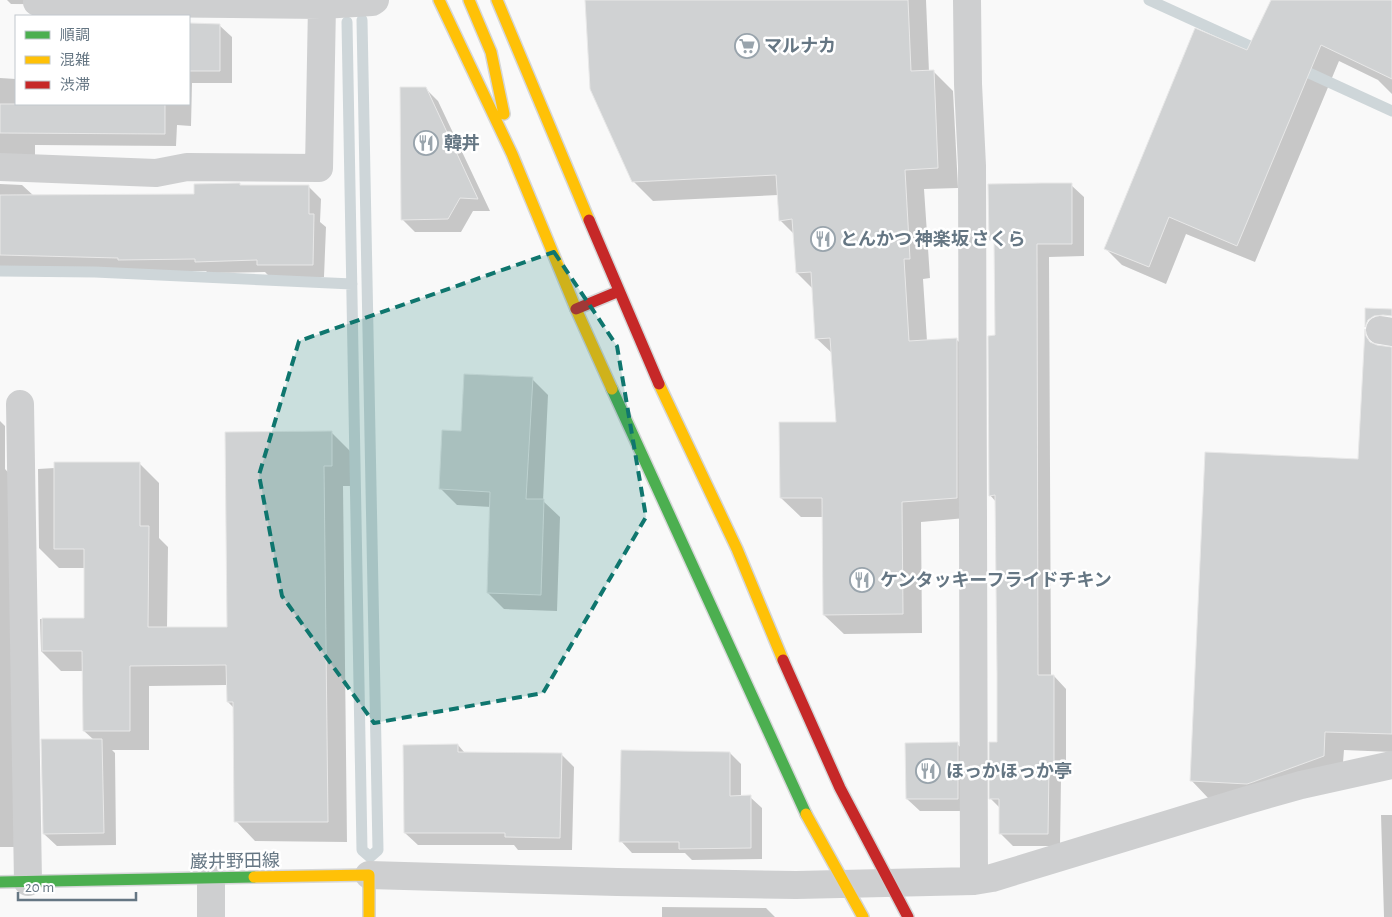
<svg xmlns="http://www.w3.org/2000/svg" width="1392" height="917" font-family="'Alegreya Sans','Noto Sans JP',sans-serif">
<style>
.shadow{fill:#0003}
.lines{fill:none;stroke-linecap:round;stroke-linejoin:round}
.stream{stroke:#ced6d9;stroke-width:11}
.building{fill:#d0d2d3;stroke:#e8e8e8}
.fast-casing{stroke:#d5d6d7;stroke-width:14}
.slow-casing{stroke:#d5d6d7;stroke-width:14}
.jam-casing{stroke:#d5d6d7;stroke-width:14}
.street{stroke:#cecfd0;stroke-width:28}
.fast{stroke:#4caf50;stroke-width:11}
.slow{stroke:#ffc107;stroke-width:11}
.jam{stroke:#c62828;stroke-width:11}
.marked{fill:#0f766e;fill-opacity:0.2;stroke:#0f766e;stroke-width:4;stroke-dasharray:10 6;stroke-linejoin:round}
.labels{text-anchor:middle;stroke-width:5;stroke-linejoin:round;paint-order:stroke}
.poi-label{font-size:18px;font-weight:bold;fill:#657683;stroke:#fff;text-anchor:start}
.street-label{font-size:18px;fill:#657683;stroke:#fff}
</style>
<rect width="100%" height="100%" fill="#f9f9f9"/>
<path class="shadow" d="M 7,0 L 148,0 L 148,5 L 11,4 Z
M 586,0 L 926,0 L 929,72 L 933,71 L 953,91 L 958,188 L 924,189 L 930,278 L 923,279 L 927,341 L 956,339 L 976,359 L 977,517 L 921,522 L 922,633 L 844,634 L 824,615 L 823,517 L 801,517 L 781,498 L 837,423 L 833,354 L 816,338 L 813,289 L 797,273 L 794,234 L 780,220 L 778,195 L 653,201 L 633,181 Z
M 1272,0 L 1392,0 L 1392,94 L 1378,80 L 1339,61 L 1255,262 L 1186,234 L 1166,284 L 1122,265 L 1105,248 L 1248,52 Z
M 189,25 L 219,25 L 232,37 L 232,83 L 192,83 L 191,126 L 177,125 L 176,146 L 35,145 L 35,164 L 0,169 L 0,78 L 16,79 L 16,104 L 189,104 Z
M 425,88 L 438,101 L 490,211 L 473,211 L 461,232 L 415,232 L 402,219 Z
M 0,184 L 22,185 L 34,196 L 195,195 L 309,187 L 321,199 L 320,222 L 326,227 L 324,277 L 270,277 L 265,272 L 208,273 L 206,271 L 131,271 L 129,269 L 0,267 Z
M 1071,185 L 1084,197 L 1084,256 L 1049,257 L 1051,676 L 1054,676 L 1066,689 L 1066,778 L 1061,778 L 1060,846 L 1013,846 L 1000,833 L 1000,808 L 991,799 L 998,743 L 996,502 L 990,495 L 996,336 L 996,245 L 990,239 Z
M 1392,348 L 1392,752 L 1344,750 L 1342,775 L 1210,800 L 1191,780 L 1360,460 Z
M 532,379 L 548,395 L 543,501 L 560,517 L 557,611 L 504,609 L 488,593 L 491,507 L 457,505 L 441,489 Z
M 0,421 L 5,426 L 5,469 L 17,482 L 23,847 L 0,847 Z
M 332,433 L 351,452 L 351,486 L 343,486 L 347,842 L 255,841 L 236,821 L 234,708 L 228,702 L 227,685 L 149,686 L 149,750 L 112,750 L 115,753 L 116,845 L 57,846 L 44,834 L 94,740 L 84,731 L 83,671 L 61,671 L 41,651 L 40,619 L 86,619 L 86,568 L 59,568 L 39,548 L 38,469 L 139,463 L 159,483 L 159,538 L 168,547 L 167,628 L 228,628 Z
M 957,744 L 970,756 L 970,811 L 920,811 L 907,799 Z
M 458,745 L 465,753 L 561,754 L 574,767 L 572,850 L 518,850 L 514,845 L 418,845 L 405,833 Z
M 730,753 L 741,764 L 741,797 L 750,797 L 762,808 L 762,859 L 692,860 L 685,853 L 632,853 L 621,841 Z
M 1381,815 L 1392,815 L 1392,917 L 1384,917 Z
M 662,907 L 766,908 L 775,917 L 662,917 Z"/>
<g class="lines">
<path class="stream" d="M 1149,0 L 1263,52
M 347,22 L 362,850 L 370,857 L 378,850 L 362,20
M 1296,67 L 1392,111
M 0,271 L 95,272 L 352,284"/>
</g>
<path class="building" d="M 585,0 L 908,0 L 911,71 L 934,70 L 938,168 L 905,170 L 910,259 L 904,259 L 909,341 L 957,338 L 957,498 L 902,502 L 903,614 L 823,615 L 822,498 L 780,498 L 779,422 L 836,422 L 830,338 L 815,339 L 811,272 L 796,273 L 792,219 L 779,221 L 776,175 L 632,182 L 590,89 Z
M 1271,0 L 1392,0 L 1392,79 L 1321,45 L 1237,246 L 1169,217 L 1149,267 L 1104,249 L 1195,28 L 1247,50 Z
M 189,23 L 220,24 L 220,71 L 189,71 Z
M 400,87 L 426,87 L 478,199 L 460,198 L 448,219 L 401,220 Z
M 0,104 L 165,104 L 165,134 L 0,133 Z
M 240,183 L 240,185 L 309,185 L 309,214 L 314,214 L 313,265 L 257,265 L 257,260 L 195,262 L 195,259 L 118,260 L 118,258 L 0,255 L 0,195 L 194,194 L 194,184 Z
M 1042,183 L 1072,183 L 1072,244 L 1037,244 L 1038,675 L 1054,675 L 1054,766 L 1049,766 L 1048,834 L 999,834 L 999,799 L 989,799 L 989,742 L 997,742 L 997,673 L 995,495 L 989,496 L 988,336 L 995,335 L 994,240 L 989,240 L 988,184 Z
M 1365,308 L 1392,309 L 1392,316 L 1383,315 L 1374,316 L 1368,320 L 1365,327 Z
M 1365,329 L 1366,336 L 1370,342 L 1377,345 L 1392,347 L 1392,734 L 1325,732 L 1324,756 L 1253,782 L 1247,784 L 1190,781 L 1205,452 L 1358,459 Z
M 464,374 L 533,377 L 526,499 L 544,499 L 541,595 L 487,593 L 490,492 L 439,489 L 442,430 L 461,431 Z
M 332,431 L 332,466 L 324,466 L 328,822 L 234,822 L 233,702 L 227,702 L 226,665 L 130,666 L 130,731 L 83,731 L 82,651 L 42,651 L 42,618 L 84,618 L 84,549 L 54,549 L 54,462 L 140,462 L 140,526 L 149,526 L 148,627 L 227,627 L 225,432 Z
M 41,739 L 102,739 L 104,833 L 43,834 Z
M 958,742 L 958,799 L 906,799 L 905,743 Z
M 458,744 L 458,752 L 562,753 L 560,838 L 505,837 L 505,833 L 404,833 L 403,745 Z
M 621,750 L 730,752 L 730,796 L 751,795 L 751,848 L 679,849 L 679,842 L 619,842 Z"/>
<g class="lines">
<defs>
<path id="fast" d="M 612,389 L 806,814
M 0,882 L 254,877"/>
<path id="slow" d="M 439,0 L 512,154 L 576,309 L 612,389
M 469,0 L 491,52 L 504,114
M 497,0 L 589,220
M 659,384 L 737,549 L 783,660
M 806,814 L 863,917
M 254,877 L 369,875 L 369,917"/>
<path id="jam" d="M 589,220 L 659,384
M 576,309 L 617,292
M 783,660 L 840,788 L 908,917"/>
</defs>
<use href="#fast" class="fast-casing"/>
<use href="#slow" class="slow-casing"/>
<use href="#jam" class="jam-casing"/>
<path class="street" d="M 967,0 L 968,84 L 972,166 L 974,881
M 322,5 L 372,2 L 375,0
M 0,167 L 156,173 L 187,167 L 319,168 L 322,5 L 37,2
M 1380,330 L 1392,332
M 20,404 L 28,882
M 369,875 L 617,882 L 796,885 L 974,881 L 992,878 L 1248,800 L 1301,785 L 1392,765
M 211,917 L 211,879"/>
<use href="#fast" class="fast"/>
<use href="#slow" class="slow"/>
<use href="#jam" class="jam"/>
</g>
<path class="marked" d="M 554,252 L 617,346 L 646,517 L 543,693 L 374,723 L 282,596 L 259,475 L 299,341 Z"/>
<defs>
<symbol id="supermarket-ring" viewBox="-11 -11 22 22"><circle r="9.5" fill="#fff" stroke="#99a4ac" stroke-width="1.5"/><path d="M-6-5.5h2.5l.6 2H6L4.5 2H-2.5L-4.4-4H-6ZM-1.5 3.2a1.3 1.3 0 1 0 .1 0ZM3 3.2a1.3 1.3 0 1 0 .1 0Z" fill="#99a4ac"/></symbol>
<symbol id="restaurant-ring" viewBox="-11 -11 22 22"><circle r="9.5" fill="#fff" stroke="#99a4ac" stroke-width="1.5"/><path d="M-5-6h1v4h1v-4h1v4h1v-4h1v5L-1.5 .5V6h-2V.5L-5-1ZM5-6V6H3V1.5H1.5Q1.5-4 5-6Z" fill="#99a4ac"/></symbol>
</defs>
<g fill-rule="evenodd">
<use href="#supermarket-ring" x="733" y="32" width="28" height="28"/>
<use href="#restaurant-ring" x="412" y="129" width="28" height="28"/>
<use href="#restaurant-ring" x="809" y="225" width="28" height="28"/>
<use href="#restaurant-ring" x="848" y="566" width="28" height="28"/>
<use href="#restaurant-ring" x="914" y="757" width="28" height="28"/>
</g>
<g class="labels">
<g class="poi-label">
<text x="764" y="52">マルナカ</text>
<text x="444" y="149">韓丼</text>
<text x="840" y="245">とんかつ 神楽坂 さくら</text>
<text x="880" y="586">ケンタッキーフライドチキン</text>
<text x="946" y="777">ほっかほっか亭</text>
</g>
<g class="street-label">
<text transform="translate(235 861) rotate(-1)" y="6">巌井野田線</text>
</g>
</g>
<rect x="15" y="15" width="175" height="90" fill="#ffffff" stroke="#c1c8cd"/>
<rect x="25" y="31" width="25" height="8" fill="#4caf50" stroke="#c1c8cd"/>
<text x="60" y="40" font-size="15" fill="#657683">順調</text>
<rect x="25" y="56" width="25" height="8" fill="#ffc107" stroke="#c1c8cd"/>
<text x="60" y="65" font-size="15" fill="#657683">混雑</text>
<rect x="25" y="81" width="25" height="8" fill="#c62828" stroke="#c1c8cd"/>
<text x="60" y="90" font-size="15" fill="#657683">渋滞</text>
<path d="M18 892v8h118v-8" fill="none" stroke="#657683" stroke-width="2.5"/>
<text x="25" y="892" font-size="15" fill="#657683" stroke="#ffffff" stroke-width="4" paint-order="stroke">20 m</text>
</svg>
